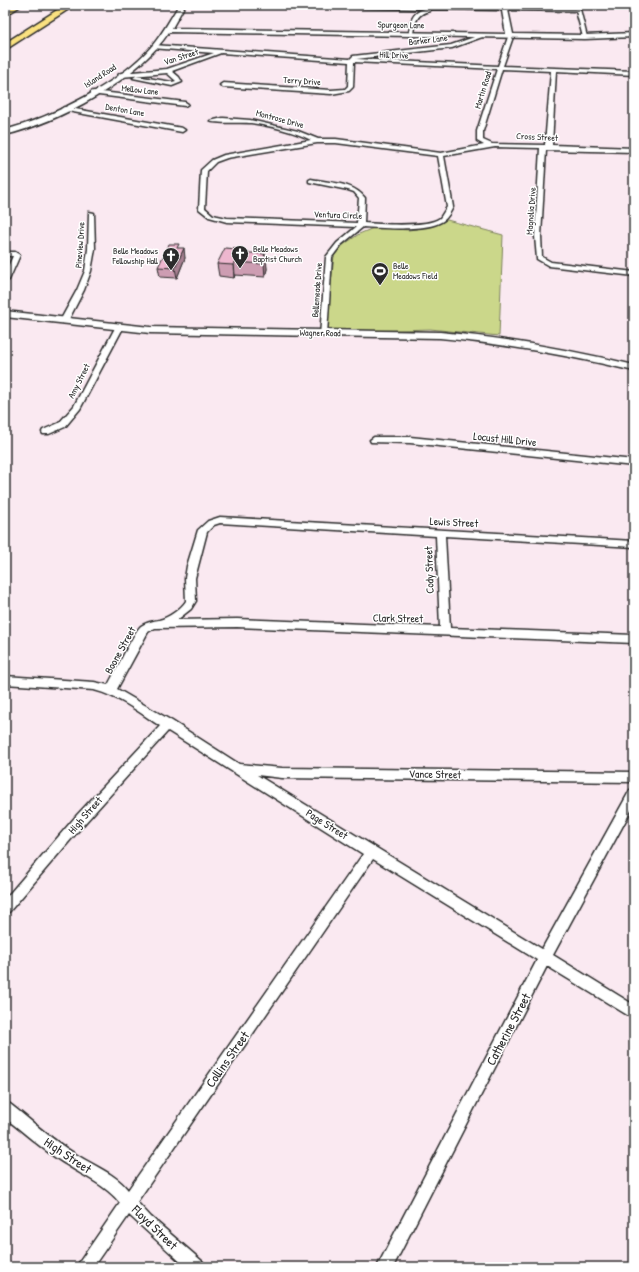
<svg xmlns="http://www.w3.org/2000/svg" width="639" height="1272" font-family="'Patrick Hand',sans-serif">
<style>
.green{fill:#cbd78a;stroke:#7b815a}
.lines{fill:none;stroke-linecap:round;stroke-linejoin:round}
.street-casing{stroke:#2b2b2b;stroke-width:3}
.secondary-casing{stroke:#2b2b2b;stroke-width:3}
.highway-casing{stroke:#2b2b2b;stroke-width:3}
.street{fill:#fff;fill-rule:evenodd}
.secondary{fill:#fff;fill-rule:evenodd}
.highway{fill:#fae180;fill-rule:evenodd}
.wall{fill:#cd9db2;stroke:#2b2b2b}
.shaded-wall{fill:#a78091;stroke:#2b2b2b}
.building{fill:#eeb7cf;stroke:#2b2b2b}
.labels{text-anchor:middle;stroke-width:3;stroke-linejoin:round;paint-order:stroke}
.far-street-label{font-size:9px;fill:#2b2b2b;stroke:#fff}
.far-poi-label{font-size:9px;fill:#2b2b2b;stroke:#fff;text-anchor:start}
.street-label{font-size:11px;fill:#2b2b2b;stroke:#fff}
.near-street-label{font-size:13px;fill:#2b2b2b;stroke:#fff}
</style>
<rect width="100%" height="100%" fill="#fae9f1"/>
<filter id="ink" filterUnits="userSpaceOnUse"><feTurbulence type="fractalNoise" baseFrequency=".025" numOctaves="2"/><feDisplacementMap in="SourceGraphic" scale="8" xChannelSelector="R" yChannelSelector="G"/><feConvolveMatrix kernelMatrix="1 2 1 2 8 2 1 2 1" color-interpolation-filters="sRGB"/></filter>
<g filter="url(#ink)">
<path class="green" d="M 447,220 L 503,235 L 499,336 L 430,329 L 333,332 L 328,329 L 327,319 L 334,256 L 343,245 L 359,234 L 371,229 L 380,228 L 409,230 L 427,227 Z"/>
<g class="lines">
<defs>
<path id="street" d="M 265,5 L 576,9 L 575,5 L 579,5 L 587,37 L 585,38 L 583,37 L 576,11 L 430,9 L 430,11 C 417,13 415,22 413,34 L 411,35 L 409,34 C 410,22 412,12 425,9 L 267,6 Z
M 483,34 L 485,36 L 452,48 L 356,59 L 498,66 L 508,37 L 508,36 L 510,35 L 513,37 L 503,66 L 634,71 L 634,75 L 556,71 L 552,145 L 634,148 L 634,152 L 546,150 L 541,236 L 542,257 L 551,262 L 634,272 L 634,276 L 549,266 L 537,259 L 535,236 L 540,148 L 495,147 L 444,156 L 453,207 C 451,211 448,217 444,220 C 430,232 381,228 363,227 L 341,245 L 332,257 L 327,334 L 326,336 L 320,336 L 326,257 L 337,243 L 356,227 L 227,222 L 209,217 L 199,209 L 201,170 L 212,160 L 224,155 L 311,140 C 293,131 271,126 251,123 C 242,122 214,124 210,121 L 223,118 L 250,120 L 298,131 L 318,139 L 336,139 L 441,153 L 484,145 L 477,141 L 477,131 L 497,69 L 354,62 L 353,87 L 349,91 L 331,94 L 223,87 L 220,85 L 223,83 L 331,90 L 345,89 L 348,86 L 349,62 L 221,53 L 172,71 L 179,77 L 182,82 L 172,86 L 133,78 L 136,76 L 172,82 L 176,81 L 167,73 L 121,77 L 118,75 L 121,73 L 167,69 L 214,53 L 152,48 L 151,47 L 154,45 L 350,59 L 353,56 L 451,45 ZM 502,69 L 551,71 L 545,145 L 492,144 L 483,140 L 483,131 ZM 317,143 L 336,143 L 438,156 L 447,207 C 445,210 442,215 440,218 C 427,228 380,224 364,223 L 365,198 C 353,182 330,183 311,179 L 309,180 L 309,182 L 348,190 L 354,192 L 359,198 L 357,223 L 227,218 L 213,215 L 205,208 L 207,171 L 216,162 L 227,158 Z
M 93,91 L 185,102 L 188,104 L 185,106 L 91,94 L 91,92 Z
M 64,107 L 182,128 L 185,130 L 182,132 L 62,110 L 61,109 Z
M 89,212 L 94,213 L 95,249 L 91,271 L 84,290 L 68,321 L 64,323 L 60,321 L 77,290 L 85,271 L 88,249 Z
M 5,252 L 15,252 L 20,255 L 9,280 L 5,282 L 5,273 L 13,256 L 5,256 Z
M 116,326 L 119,326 L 123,328 L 80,409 L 65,427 L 49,434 L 43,434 L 42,432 L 43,430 L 59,423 L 74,406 Z
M 374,437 L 410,437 L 634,460 L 634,466 L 410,443 L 371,442 L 370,440 Z
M 220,517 L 634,541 L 634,547 L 445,536 L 450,628 L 634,635 L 634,643 L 237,627 L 155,628 L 148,632 L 117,689 L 172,721 L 239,764 L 282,768 L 634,772 L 634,782 L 282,778 L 257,775 L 542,949 L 630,790 L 634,789 L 634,805 L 553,955 L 634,1005 L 634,1019 L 547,966 L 393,1267 L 377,1267 L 537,960 L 373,859 L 137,1202 L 151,1217 L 203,1262 L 206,1267 L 186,1267 L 129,1215 L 93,1267 L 76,1267 L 120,1203 C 106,1185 85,1177 67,1165 C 45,1152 25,1133 5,1118 L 5,1102 L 10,1104 C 32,1121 53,1141 77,1155 C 94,1166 116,1174 128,1190 L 363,854 L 168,731 L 85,823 L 9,912 L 5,914 L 5,899 L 77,815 L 160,726 C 139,712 118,696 94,690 L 5,684 L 5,676 L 94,682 L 108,685 C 114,675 135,630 141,626 C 147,622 153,621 159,620 C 168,618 181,609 186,601 L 185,578 L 187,566 L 198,530 L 208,521 ZM 220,523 L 436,536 L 440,627 L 237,619 L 177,620 L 191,609 L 196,601 L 195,578 L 207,532 L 214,525 Z"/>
<path id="secondary" d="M 179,5 L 185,5 L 172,28 L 506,34 L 501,5 L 507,5 L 513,34 L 585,35 L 634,33 L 634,37 L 585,39 L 169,32 C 137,80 60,122 5,135 L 5,130 C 53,117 119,84 152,46 C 163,33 170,19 179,5 Z
M 5,311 L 150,327 L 440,332 C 506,338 570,350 634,365 L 634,371 C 570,356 506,344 440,338 L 150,333 L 5,317 Z"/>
<path id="highway" d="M 12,5 L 22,5 L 5,16 L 5,9 Z
M 65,5 L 75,5 L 5,50 L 5,43 Z"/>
</defs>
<use href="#street" class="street-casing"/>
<use href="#secondary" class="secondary-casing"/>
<use href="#highway" class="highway-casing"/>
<use href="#street" class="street"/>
<use href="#secondary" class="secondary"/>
<use href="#highway" class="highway"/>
</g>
<path class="wall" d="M 179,248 L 185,258 L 177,278 L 160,277 L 158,267 Z
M 238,249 L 239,252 L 265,256 L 267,269 L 265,277 L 235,275 L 234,278 L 219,276 L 217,264 Z"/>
<path class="shaded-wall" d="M 184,248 L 185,258 L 177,278 L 175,268 Z
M 265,254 L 265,260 L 266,256 L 267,269 L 265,277 L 264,264 Z
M 234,262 L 235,275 L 234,278 L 233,265 Z"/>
<path class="building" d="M 169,244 L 179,244 L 177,248 L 184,248 L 175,268 L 158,267 Z
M 225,248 L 238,249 L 237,252 L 265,254 L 264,256 L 266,256 L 264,264 L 234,262 L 233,265 L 217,264 Z"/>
</g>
<defs>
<symbol id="church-pin" viewBox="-11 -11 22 30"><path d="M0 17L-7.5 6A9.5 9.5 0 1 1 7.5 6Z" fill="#2b2b2b" stroke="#fff"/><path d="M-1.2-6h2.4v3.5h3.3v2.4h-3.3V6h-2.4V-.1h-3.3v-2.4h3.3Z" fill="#fff"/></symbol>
<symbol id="stadium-pin" viewBox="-11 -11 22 30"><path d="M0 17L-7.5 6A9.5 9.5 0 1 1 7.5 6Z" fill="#2b2b2b" stroke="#fff"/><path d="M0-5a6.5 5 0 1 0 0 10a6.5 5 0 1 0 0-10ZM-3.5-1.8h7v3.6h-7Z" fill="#fff"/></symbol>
</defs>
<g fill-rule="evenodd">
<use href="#church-pin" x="230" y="244" width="20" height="27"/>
<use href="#church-pin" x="161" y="246" width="20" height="27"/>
<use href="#stadium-pin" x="370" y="261" width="20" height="27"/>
</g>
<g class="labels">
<g class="far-street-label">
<text transform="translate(401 25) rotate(1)" y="3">Spurgeon Lane</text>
<text transform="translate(428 40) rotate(-7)" y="3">Barker Lane</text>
<text transform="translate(394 55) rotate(2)" y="3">Hill Drive</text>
<text transform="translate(181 57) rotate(-18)" y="3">Van Street</text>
<text transform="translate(100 76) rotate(-33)" y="3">Island Road</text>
<text transform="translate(302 81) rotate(4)" y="3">Terry Drive</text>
<text transform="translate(140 90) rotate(6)" y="3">Mellow Lane</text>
<text transform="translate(483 90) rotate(-73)" y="3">Martin Road</text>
<text transform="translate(125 110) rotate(10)" y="3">Denton Lane</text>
<text transform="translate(280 119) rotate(15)" y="3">Montrose Drive</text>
<text transform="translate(537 137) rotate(3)" y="3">Cross Street</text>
<text transform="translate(531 211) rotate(-86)" y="3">Magnolia Drive</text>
<text transform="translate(338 215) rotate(2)" y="3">Ventura Circle</text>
<text transform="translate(80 245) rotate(-86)" y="3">Pineview Drive</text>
<text transform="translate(317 290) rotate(-86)" y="3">Bellemeade Drive</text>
<text transform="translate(320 333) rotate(1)" y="3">Wagner Road</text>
<text transform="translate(79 381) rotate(-63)" y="3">Amy Street</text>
</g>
<g class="far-poi-label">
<text x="253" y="252">Belle Meadows<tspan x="253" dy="10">Baptist Church</tspan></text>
<text x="158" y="254" text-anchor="end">Belle Meadows<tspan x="158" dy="10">Fellowship Hall</tspan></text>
<text x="393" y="269">Belle<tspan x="393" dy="10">Meadows Field</tspan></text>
</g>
<g class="street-label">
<text transform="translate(505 439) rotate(6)" y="4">Locust Hill Drive</text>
<text transform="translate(454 522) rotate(3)" y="4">Lewis Street</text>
<text transform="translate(429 570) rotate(-92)" y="4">Cody Street</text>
<text transform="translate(398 618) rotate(1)" y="4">Clark Street</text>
<text transform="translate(120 650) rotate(-61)" y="4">Boone Street</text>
<text transform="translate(435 774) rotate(1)" y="4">Vance Street</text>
<text transform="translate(85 815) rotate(-49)" y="4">High Street</text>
<text transform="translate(327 824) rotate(32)" y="4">Page Street</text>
</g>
<g class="near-street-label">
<text transform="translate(508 1029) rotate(-62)" y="5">Catherine Street</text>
<text transform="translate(227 1059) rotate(-55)" y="5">Collins Street</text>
<text transform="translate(68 1155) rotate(34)" y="5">High Street</text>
<text transform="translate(155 1227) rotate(44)" y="5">Floyd Street</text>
</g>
</g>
<rect width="639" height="1272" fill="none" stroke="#fff" stroke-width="20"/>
<rect x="10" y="10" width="619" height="1252" fill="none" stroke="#2b2b2b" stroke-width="1.5" filter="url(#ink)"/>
</svg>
